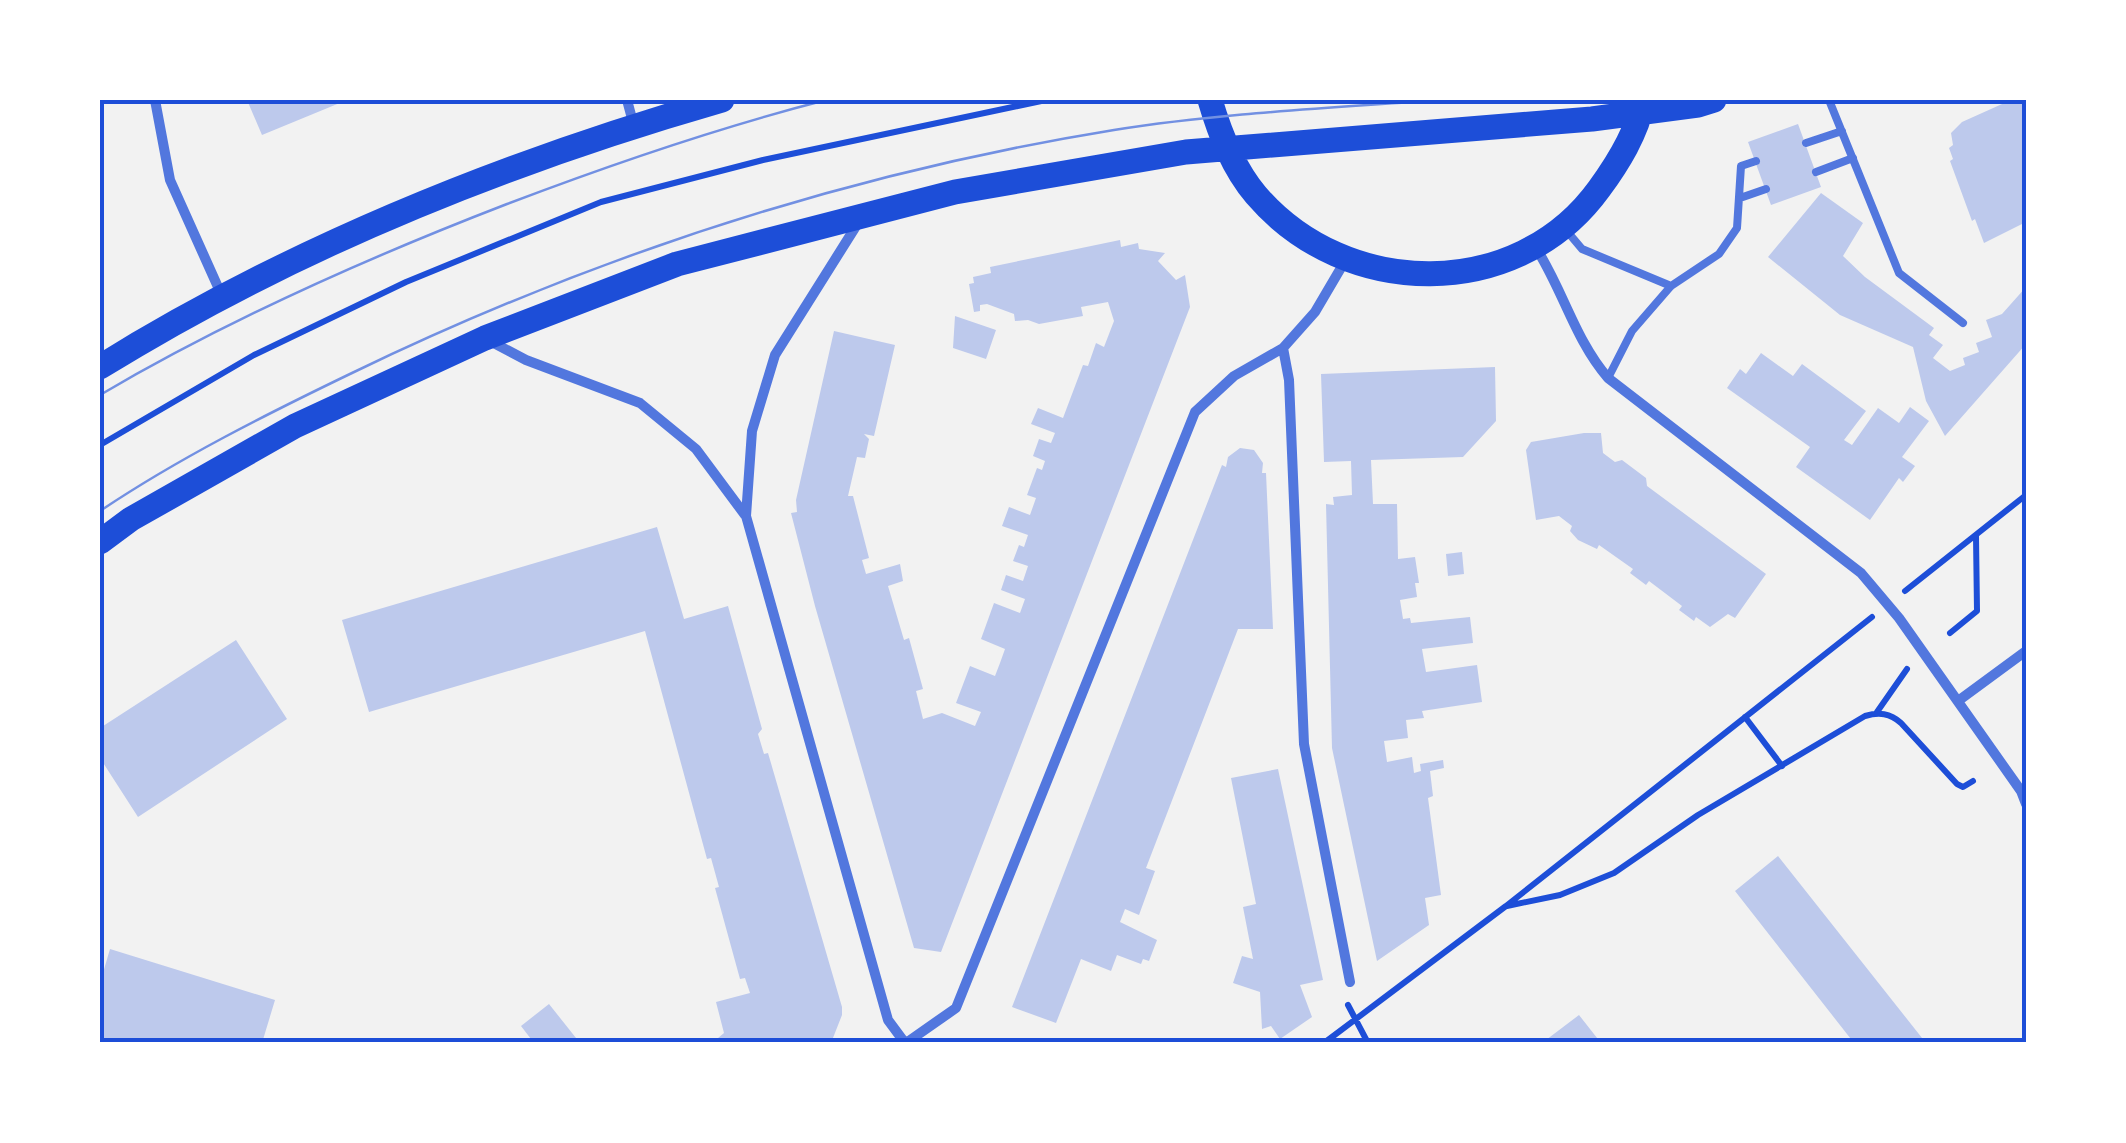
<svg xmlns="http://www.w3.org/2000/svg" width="2126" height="1143" font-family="'Asap Condensed',sans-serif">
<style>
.building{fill:#bdc9ec}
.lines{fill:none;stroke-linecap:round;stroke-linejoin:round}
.path{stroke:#1d4ed8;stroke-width:6}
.service{stroke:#5277de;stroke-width:8}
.minor{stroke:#5277de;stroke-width:10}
.primary{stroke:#1d4ed8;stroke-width:25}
.tram{stroke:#7290e2;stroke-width:2.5}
.neatline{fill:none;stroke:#1d4ed8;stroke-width:4}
</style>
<rect width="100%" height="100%" fill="#f2f2f2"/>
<path class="building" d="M 247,100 L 347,100 L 262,135 Z
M 2011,100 L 2026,100 L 2026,222 L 1984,243 L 1975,219 L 1972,221 L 1950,161 L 1953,159 L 1949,148 L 1953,145 L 1951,133 L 1962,122 Z
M 1798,124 L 1821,187 L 1771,205 L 1748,142 Z
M 1821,193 L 1863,223 L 1843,256 L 1865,277 L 1934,328 L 1929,335 L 1943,345 L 1933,358 L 1950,371 L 1965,365 L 1963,358 L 1979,352 L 1976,343 L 1992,337 L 1986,320 L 2002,314 L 2026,287 L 2026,344 L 1945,436 L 1926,401 L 1913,347 L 1840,315 L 1768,257 Z
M 1120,240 L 1121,247 L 1138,243 L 1139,249 L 1165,253 L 1158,261 L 1176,280 L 1185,275 L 1190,307 L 941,952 L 914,948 L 815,606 L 791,513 L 797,512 L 796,500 L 834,331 L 895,345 L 874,436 L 864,434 L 869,439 L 865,458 L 857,457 L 848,496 L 853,496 L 869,558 L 862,560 L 866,574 L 900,564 L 903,581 L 888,586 L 904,640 L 909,638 L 923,689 L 916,691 L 923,719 L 942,713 L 975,726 L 981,712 L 956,703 L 970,666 L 995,676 L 1000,663 L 1005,649 L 981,639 L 994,603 L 1020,613 L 1025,599 L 1001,590 L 1006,575 L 1023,581 L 1028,566 L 1013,561 L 1019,545 L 1024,547 L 1028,535 L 1002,526 L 1009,507 L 1030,515 L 1036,498 L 1027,495 L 1037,468 L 1042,470 L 1045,461 L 1033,456 L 1039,439 L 1051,443 L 1055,433 L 1031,424 L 1038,408 L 1063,418 L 1083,365 L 1088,366 L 1096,343 L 1104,347 L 1114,321 L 1108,302 L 1081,307 L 1083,316 L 1039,324 L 1028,320 L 1015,321 L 1014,314 L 987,304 L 980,305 L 980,311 L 974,312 L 969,284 L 974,283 L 973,277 L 991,273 L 990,267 Z
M 955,316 L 996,330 L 986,359 L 953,348 Z
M 1761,353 L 1793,376 L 1802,364 L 1866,411 L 1844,440 L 1852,445 L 1878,408 L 1899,423 L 1910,407 L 1929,421 L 1902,457 L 1915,466 L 1903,482 L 1899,478 L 1870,520 L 1796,467 L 1810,447 L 1727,388 L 1740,369 L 1746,374 Z
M 1495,367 L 1496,421 L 1463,457 L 1371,460 L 1373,504 L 1397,504 L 1398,559 L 1415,557 L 1419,583 L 1415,583 L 1417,597 L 1400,600 L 1403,619 L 1410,618 L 1411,623 L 1470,617 L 1473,643 L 1422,649 L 1426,672 L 1477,665 L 1482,702 L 1422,711 L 1424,718 L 1406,720 L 1408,738 L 1384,741 L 1387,762 L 1412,757 L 1414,773 L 1421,771 L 1420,764 L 1443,760 L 1444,768 L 1430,771 L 1433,796 L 1428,798 L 1441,895 L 1425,898 L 1429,925 L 1377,961 L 1332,748 L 1326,504 L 1334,505 L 1333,497 L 1352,495 L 1351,461 L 1324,462 L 1321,374 Z
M 1584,433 L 1601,433 L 1603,453 L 1615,462 L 1622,460 L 1646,478 L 1647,486 L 1766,574 L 1735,618 L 1728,614 L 1710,627 L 1696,617 L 1694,621 L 1679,610 L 1682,606 L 1649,581 L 1646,585 L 1630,573 L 1633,569 L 1599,545 L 1597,549 L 1578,540 L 1570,531 L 1572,526 L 1559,516 L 1536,520 L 1526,450 L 1531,442 Z
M 1240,448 L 1254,450 L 1263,463 L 1262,473 L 1266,473 L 1273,629 L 1238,629 L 1146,868 L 1155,871 L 1139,915 L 1125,909 L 1120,922 L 1157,940 L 1149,961 L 1143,959 L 1141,964 L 1117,955 L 1111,971 L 1081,959 L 1056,1023 L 1012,1007 L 1222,465 L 1226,467 L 1228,457 Z
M 657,527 L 684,619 L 728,606 L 762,729 L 758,734 L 764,754 L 768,753 L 842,1007 L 842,1015 L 831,1043 L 712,1043 L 724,1033 L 716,1002 L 750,993 L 745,978 L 740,979 L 715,888 L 719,887 L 711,858 L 707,859 L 645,631 L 369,712 L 342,620 Z
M 1462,552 L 1464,574 L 1448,576 L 1446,554 Z
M 236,640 L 287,719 L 138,817 L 100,758 L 100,728 Z
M 1278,769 L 1323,980 L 1300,985 L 1312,1017 L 1280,1039 L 1271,1026 L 1262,1029 L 1260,992 L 1233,983 L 1242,956 L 1253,959 L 1243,907 L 1256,904 L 1231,778 Z
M 1778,856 L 1926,1043 L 1854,1043 L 1735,891 Z
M 110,949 L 275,1000 L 262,1043 L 100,1043 L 100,983 Z
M 549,1004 L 580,1043 L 534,1043 L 521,1026 Z
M 1579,1015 L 1601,1043 L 1542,1043 Z"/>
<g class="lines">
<path class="path" d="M 100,445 L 254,355 L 406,282 L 601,202 L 763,160 L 1046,100
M 1905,591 L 2026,495
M 1950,633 L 1977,611 L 1976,536
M 1877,712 L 1907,669
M 1745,717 L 1782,766
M 1507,906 L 1560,895 L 1614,873 L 1698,815 L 1865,716 C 1879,712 1890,713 1901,723 L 1957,784 L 1963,787 L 1973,781
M 1348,1005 L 1368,1043
M 1324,1043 L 1506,906 L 1872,617"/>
<path class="service" d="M 1829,100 L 1899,273 L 1963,323
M 1806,143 L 1842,131
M 1816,172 L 1853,158
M 1740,198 L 1766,189
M 1566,230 L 1582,249 L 1671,286
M 1608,378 L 1632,331 L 1671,286 L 1719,254 L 1737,228 L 1741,166 L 1756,161"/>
<path class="minor" d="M 155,100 L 170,180 L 222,296
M 627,100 L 634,126
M 858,223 L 775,355 L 752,431 L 746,516 L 888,1020 L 905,1043
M 1536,248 C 1563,290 1575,340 1608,378 L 1861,573 L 1899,618 L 2021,791 L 2026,804
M 490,341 L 526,360 L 640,403 L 696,449 L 745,515
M 1283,348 L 1289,380 L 1304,744 L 1350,982
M 1958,701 L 2026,651
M 906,1043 L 956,1008 L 1195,412 L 1234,376 L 1283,348 L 1315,312 L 1345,261"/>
<path class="primary" d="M 1210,100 C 1220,134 1233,168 1256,195 C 1346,300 1517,302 1599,189 C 1618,163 1637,133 1643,101
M 100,367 C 292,248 506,162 722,100
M 100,542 L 131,519 L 295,426 L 485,338 L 677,264 L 955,192 L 1186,152 L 1592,119 L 1698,105 L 1714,100"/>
<path class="tram" d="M 100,395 C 229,319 367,258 507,204 C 612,164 717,128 826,100
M 100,511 C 179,458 267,414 352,373 C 594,256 849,173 1114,130 C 1221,113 1331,108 1438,100"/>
</g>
<rect width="2126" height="1143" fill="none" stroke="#ffffff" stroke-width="205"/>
<rect x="102" y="102" width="1922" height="938" class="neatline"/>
</svg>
